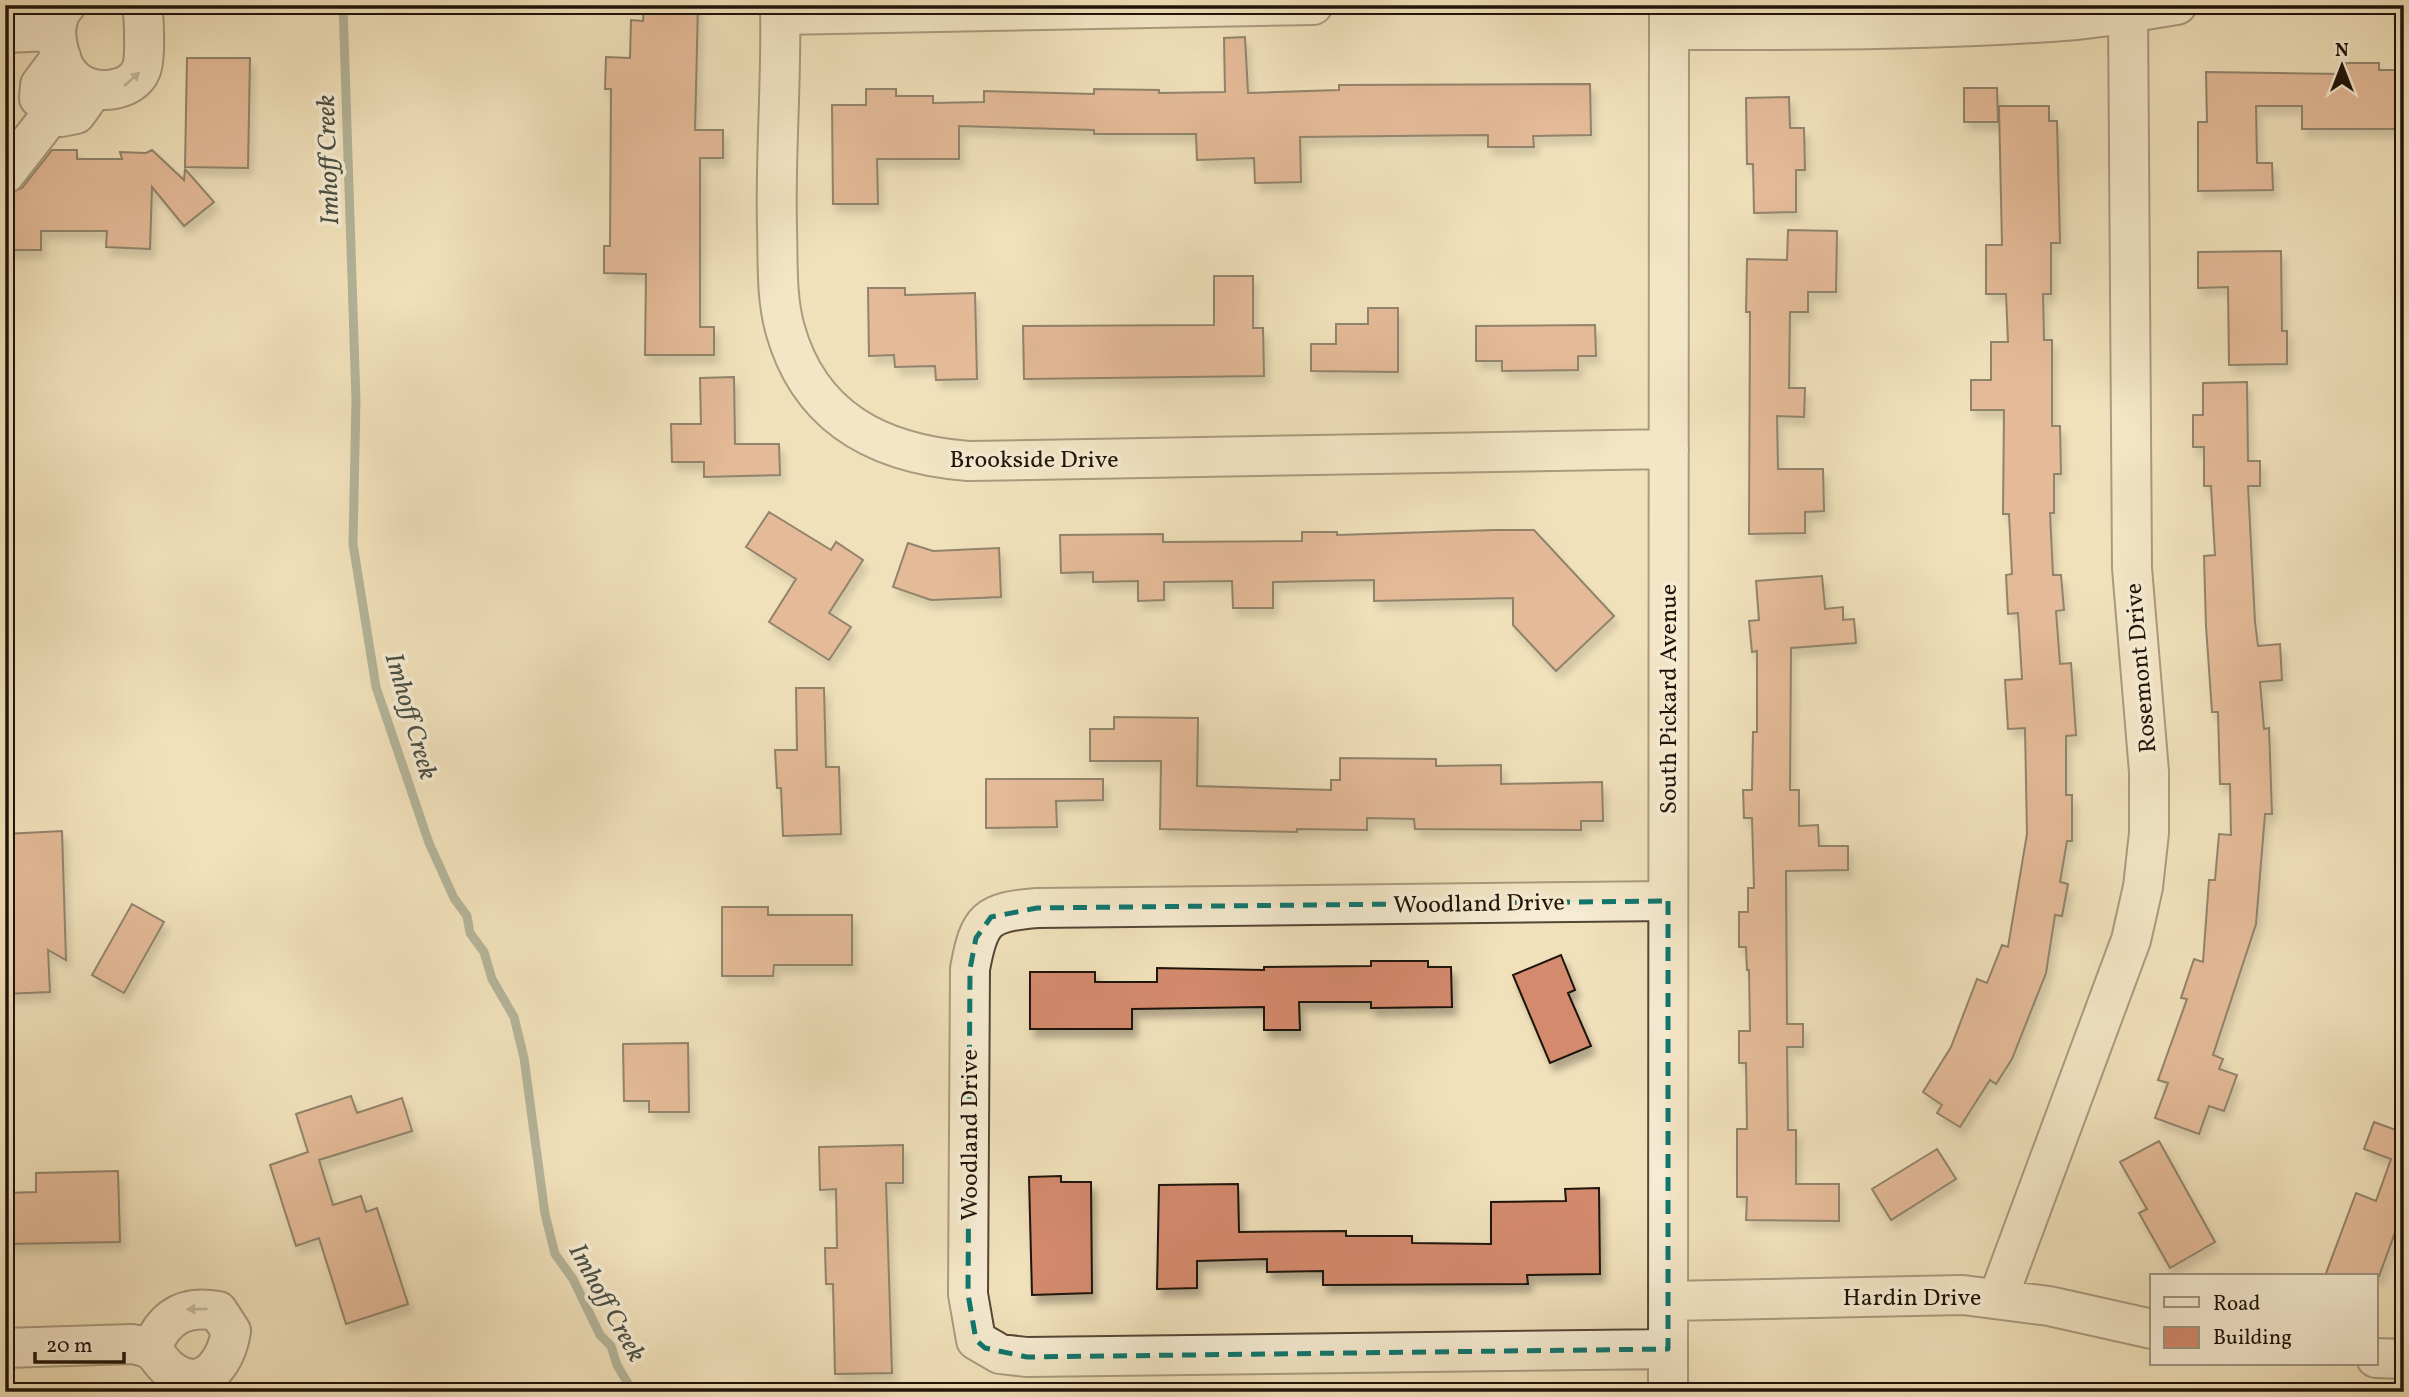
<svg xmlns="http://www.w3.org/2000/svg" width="2409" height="1397" font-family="Vollkorn,serif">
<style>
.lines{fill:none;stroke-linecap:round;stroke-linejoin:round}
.stream{stroke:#697a6e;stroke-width:9}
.building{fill:#d48a6d;stroke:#1f130a;stroke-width:2;filter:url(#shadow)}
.minor-casing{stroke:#544636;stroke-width:42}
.minor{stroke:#f6ecd3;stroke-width:38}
.oneway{fill:#958a79}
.marked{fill:none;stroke:#0f766e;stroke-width:5;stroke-dasharray:14 9;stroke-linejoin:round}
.labels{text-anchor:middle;stroke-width:7;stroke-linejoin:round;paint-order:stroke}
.street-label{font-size:24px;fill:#1f130a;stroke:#f6ecd3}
.water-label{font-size:26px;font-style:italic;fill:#4a4f44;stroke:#f6ecd3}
</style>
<defs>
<filter id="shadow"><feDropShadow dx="4.5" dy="8" stdDeviation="3.5" flood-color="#0004"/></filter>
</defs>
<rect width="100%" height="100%" fill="#f1e1bb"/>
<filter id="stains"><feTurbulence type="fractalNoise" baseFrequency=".00286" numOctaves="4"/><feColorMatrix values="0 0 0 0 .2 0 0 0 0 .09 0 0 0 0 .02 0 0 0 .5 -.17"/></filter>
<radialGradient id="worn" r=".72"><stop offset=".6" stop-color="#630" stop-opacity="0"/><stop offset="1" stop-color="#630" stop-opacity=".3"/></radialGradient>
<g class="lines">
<path class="stream" d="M 343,5 L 356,400 L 353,544 L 376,687 L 429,843 L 454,898 L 467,916 L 470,933 L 484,952 L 492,979 L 514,1017 L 524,1058 L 545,1214 L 555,1254 L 573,1279 L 600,1335 L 611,1346 L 617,1365 L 633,1392"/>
</g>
<path class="building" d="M 644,5 L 698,5 L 695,130 L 723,130 L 723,158 L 700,158 L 700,327 L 714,327 L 714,355 L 645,355 L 646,274 L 604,273 L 604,246 L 610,246 L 611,89 L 605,89 L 606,57 L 630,58 L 631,20 L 643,21 Z
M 1245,37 L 1248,93 L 1339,90 L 1339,85 L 1590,84 L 1591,135 L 1533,136 L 1534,147 L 1488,147 L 1488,135 L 1300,137 L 1301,182 L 1255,183 L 1254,158 L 1197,160 L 1196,134 L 1094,134 L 1094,130 L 959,126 L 959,159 L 877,159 L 878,204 L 833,204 L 832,105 L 866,105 L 866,89 L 896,89 L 896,96 L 933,96 L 933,103 L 984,102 L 984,91 L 1094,94 L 1094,89 L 1159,90 L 1159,93 L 1225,92 L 1224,38 Z
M 187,58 L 250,58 L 248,168 L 185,167 Z
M 2346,63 L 2379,63 L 2379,70 L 2402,70 L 2402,129 L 2302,129 L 2302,106 L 2256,106 L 2257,163 L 2272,163 L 2273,190 L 2198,191 L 2198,122 L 2207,122 L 2206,72 L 2346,74 Z
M 1964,88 L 1997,88 L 1998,122 L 1964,122 Z
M 1789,97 L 1790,128 L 1804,128 L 1805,170 L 1796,170 L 1796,212 L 1754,213 L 1753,164 L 1747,164 L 1746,98 Z
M 1999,106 L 2049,106 L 2049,121 L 2057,121 L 2060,243 L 2051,243 L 2051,294 L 2043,294 L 2044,340 L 2052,340 L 2052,426 L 2060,426 L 2061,474 L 2054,474 L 2054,513 L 2050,513 L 2053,575 L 2061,575 L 2064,610 L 2056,611 L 2060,664 L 2071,663 L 2076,735 L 2066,736 L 2066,795 L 2072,795 L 2072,841 L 2067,841 L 2060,882 L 2068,884 L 2062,916 L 2055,915 L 2046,973 L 2012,1059 L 1996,1084 L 1990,1080 L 1960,1127 L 1937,1113 L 1942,1105 L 1923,1092 L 1951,1047 L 1977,979 L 1987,983 L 2002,945 L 2008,947 L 2027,834 L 2025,728 L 2008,729 L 2005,680 L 2022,679 L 2018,613 L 2008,614 L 2006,575 L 2012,574 L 2009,514 L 2003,514 L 2004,410 L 1971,410 L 1971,380 L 1991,380 L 1991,342 L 2008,342 L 2006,294 L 1986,294 L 1986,245 L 2002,245 Z
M 52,150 L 77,150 L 77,159 L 122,159 L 120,152 L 146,153 L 152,150 L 184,180 L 185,169 L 214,202 L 184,226 L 152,187 L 150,249 L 106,247 L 107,231 L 41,231 L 41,250 L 5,250 L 5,195 L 22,188 Z
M 1788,230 L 1837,231 L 1836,292 L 1808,292 L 1808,312 L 1790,312 L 1789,388 L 1805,388 L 1804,417 L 1777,416 L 1778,469 L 1823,469 L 1824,511 L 1805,512 L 1805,533 L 1749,534 L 1750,312 L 1746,312 L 1747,259 L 1787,260 Z
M 2281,251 L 2282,331 L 2287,331 L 2287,364 L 2229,365 L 2228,287 L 2198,288 L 2198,252 Z
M 1214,276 L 1253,276 L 1253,328 L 1263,328 L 1264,376 L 1024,379 L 1023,326 L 1214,325 Z
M 868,288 L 905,288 L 905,295 L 975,293 L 977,379 L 936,380 L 935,366 L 895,367 L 894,355 L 869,356 Z
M 1368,308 L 1398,308 L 1398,372 L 1311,371 L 1311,344 L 1336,344 L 1336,324 L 1368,324 Z
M 1595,325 L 1596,356 L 1578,356 L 1578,370 L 1502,371 L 1502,361 L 1476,361 L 1476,326 Z
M 734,377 L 735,444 L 779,444 L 780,475 L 704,477 L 704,462 L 672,462 L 671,424 L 701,424 L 700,378 Z
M 2247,382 L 2248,461 L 2260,461 L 2260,486 L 2248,486 L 2255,622 L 2258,646 L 2280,644 L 2282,680 L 2260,682 L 2264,729 L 2269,728 L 2272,814 L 2265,814 L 2256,924 L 2213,1055 L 2223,1059 L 2219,1069 L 2237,1075 L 2224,1111 L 2209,1106 L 2199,1134 L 2155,1118 L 2168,1083 L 2158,1080 L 2187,999 L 2181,998 L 2194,959 L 2203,962 L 2209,880 L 2215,880 L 2219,834 L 2231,835 L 2230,784 L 2220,784 L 2218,712 L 2212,712 L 2206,626 L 2204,556 L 2215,555 L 2211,486 L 2204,486 L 2204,447 L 2193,447 L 2193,415 L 2203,415 L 2203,383 Z
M 769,512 L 831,550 L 836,542 L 863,560 L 829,613 L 851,627 L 829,660 L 769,622 L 796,579 L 746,547 Z
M 1495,530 L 1534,530 L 1614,616 L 1556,671 L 1513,625 L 1513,598 L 1374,601 L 1374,580 L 1273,582 L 1273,608 L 1233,608 L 1232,581 L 1164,582 L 1164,600 L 1138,601 L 1138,581 L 1093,582 L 1093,572 L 1061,573 L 1060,535 L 1163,534 L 1163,542 L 1302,541 L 1302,532 L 1337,532 L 1337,535 Z
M 908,543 L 933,551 L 999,548 L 1001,597 L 931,600 L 893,587 Z
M 1822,576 L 1825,609 L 1843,607 L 1843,620 L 1854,619 L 1856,643 L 1791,648 L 1790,790 L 1799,790 L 1799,826 L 1818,825 L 1819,846 L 1848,846 L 1848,870 L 1786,871 L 1787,1024 L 1803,1024 L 1803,1047 L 1787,1047 L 1788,1130 L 1796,1130 L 1796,1184 L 1839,1184 L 1839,1221 L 1746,1220 L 1747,1197 L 1737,1197 L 1737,1129 L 1747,1129 L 1746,1063 L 1739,1063 L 1739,1031 L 1750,1031 L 1749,970 L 1747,970 L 1746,947 L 1739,947 L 1739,912 L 1748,912 L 1748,888 L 1754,888 L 1752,818 L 1744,818 L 1743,790 L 1752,790 L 1753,732 L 1757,732 L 1757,651 L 1752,652 L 1749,621 L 1759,620 L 1756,581 Z
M 796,688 L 824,688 L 826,767 L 839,767 L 841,834 L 783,836 L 781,788 L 777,788 L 775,750 L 797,750 Z
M 1114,717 L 1198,718 L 1197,786 L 1331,790 L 1331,780 L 1340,780 L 1340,758 L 1436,759 L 1436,766 L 1501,765 L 1501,784 L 1602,782 L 1603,821 L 1581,821 L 1581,830 L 1415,829 L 1414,819 L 1367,818 L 1367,830 L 1297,829 L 1297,832 L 1160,829 L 1161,761 L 1090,761 L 1090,729 L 1114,729 Z
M 986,779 L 1103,779 L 1103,800 L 1056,801 L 1057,827 L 986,828 Z
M 62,831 L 66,960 L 48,950 L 50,992 L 5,994 L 5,834 Z
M 132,904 L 164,922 L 124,993 L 92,975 Z
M 722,907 L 768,907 L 768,915 L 852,915 L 852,965 L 774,965 L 773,976 L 722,976 Z
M 1561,955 L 1575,990 L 1568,993 L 1591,1046 L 1550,1063 L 1513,975 Z
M 1371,961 L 1428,961 L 1428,967 L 1451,967 L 1452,1007 L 1371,1008 L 1371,1002 L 1299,1002 L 1300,1030 L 1264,1030 L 1264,1007 L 1132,1009 L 1132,1029 L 1030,1029 L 1030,972 L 1095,972 L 1095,982 L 1157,982 L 1157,968 L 1264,970 L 1264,967 L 1371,966 Z
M 688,1043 L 689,1112 L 649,1112 L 649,1101 L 624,1101 L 623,1044 Z
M 351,1096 L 357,1113 L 402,1098 L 412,1131 L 319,1160 L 333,1205 L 361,1196 L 366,1212 L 377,1208 L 408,1304 L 346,1324 L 319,1238 L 296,1246 L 270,1165 L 308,1152 L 296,1114 Z
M 2374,1122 L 2404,1133 L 2404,1208 L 2379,1276 L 2325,1276 L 2356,1193 L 2376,1201 L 2391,1159 L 2364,1149 Z
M 2159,1141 L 2215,1242 L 2170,1268 L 2139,1213 L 2147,1209 L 2120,1162 Z
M 903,1145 L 903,1183 L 886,1183 L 892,1373 L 835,1374 L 833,1284 L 826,1284 L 825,1248 L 837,1248 L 836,1189 L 820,1190 L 819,1147 Z
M 1937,1149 L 1956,1179 L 1891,1220 L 1872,1189 Z
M 118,1171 L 120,1242 L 5,1244 L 5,1193 L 36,1192 L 36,1173 Z
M 1061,1176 L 1061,1182 L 1091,1182 L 1092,1293 L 1032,1295 L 1029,1177 Z
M 1238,1184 L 1239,1232 L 1346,1231 L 1346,1236 L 1412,1236 L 1412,1243 L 1491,1244 L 1491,1202 L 1566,1201 L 1565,1189 L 1599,1188 L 1600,1274 L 1527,1275 L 1528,1284 L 1323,1285 L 1323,1271 L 1267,1272 L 1267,1259 L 1197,1261 L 1197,1288 L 1157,1289 L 1159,1185 Z"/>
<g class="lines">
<defs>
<path id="minor" d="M 66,5 C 57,14 55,29 57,41 C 59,56 65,74 79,83 C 97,95 132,92 141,70 C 146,59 144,18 142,5
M 780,5 C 782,79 775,154 777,228 C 778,261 776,297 785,329 C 810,419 880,454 968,461 L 1669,449
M 780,15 L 1313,5
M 1669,30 C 1805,30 1940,31 2076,20 C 2110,17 2143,10 2177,5
M 5,33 L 55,31
M 61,57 L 40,85 L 39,98 L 61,117 L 76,114 L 94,89
M 5,174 L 54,111
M 1668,901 L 1037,908 C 986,912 979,919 970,969 L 968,1294 L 976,1340 L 1000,1354 L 1027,1357 L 1668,1349
M 1998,1298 L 2131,940 L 2143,887 L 2149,833 L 2149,772 L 2132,568 L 2128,12
M 1668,1301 L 1963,1295 L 2049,1306 L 2152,1329
M 5,1348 L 132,1344 C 164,1349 154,1362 176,1374 C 209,1392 227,1356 231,1331 L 218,1311 C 185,1305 165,1316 152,1347
M 2376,1358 L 2404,1359
M 1668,1392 L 1669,5"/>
</defs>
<use href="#minor" class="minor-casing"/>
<use href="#minor" class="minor"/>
</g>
<defs><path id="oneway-solid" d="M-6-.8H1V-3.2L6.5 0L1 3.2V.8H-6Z" transform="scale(1.75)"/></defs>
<g class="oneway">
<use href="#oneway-solid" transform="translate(132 79) rotate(-42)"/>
<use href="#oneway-solid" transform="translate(197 1309) rotate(179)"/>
</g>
<path d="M0 0H2409V1397H0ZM 1668,901 L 1668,1349 L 1027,1357 L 985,1348 L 976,1340 L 968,1294 L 970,969 L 976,938 L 991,917 L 1037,908 Z" fill="#f1e1bb" fill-opacity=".55" fill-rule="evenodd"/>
<path class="marked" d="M 1668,901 L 1668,1349 L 1027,1357 L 985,1348 L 976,1340 L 968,1294 L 970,969 L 976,938 L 991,917 L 1037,908 Z"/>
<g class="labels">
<g class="street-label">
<text x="1034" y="467">Brookside Drive</text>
<text transform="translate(2140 668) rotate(-95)" y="8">Rosemont Drive</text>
<text transform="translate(1668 699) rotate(-90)" y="8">South Pickard Avenue</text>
<text transform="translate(1479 903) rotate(-1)" y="8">Woodland Drive</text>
<text transform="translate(969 1135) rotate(-90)" y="8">Woodland Drive</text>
<text x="1912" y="1305">Hardin Drive</text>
</g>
<g class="water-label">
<text transform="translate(327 160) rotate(-92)" y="9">Imhoff Creek</text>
<text transform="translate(412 716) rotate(74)" y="9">Imhoff Creek</text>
<text transform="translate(608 1302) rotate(61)" y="9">Imhoff Creek</text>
</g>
</g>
<rect width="2409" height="1397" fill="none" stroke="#f1e1bb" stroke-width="28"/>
<rect x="7" y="7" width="2395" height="1383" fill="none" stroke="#1f130a" stroke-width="3.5"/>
<rect x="14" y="14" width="2381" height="1369" fill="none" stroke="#1f130a" stroke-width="2"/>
<rect x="2150" y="1274" width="228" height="91" fill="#f6ecd3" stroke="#a09583" stroke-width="2"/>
<rect x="2164" y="1297" width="35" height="10" fill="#f6ecd3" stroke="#a09583" stroke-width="2"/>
<text x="2213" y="1310" font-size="21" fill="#1f130a">Road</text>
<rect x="2164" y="1327" width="35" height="21" fill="#d48a6d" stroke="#a09583" stroke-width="2"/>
<text x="2213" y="1344" font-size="21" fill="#1f130a">Building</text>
<g transform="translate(2342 66)" stroke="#f6ecd3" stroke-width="5" paint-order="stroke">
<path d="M0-5L12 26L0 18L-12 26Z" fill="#1f130a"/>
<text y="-10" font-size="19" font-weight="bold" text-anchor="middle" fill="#1f130a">N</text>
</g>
<path d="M35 1352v10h89v-10" fill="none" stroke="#1f130a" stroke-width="3.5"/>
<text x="46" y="1352" font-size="21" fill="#1f130a" stroke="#f6ecd3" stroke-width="5" paint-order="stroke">20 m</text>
<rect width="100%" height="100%" filter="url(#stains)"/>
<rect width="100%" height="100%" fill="url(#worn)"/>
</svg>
